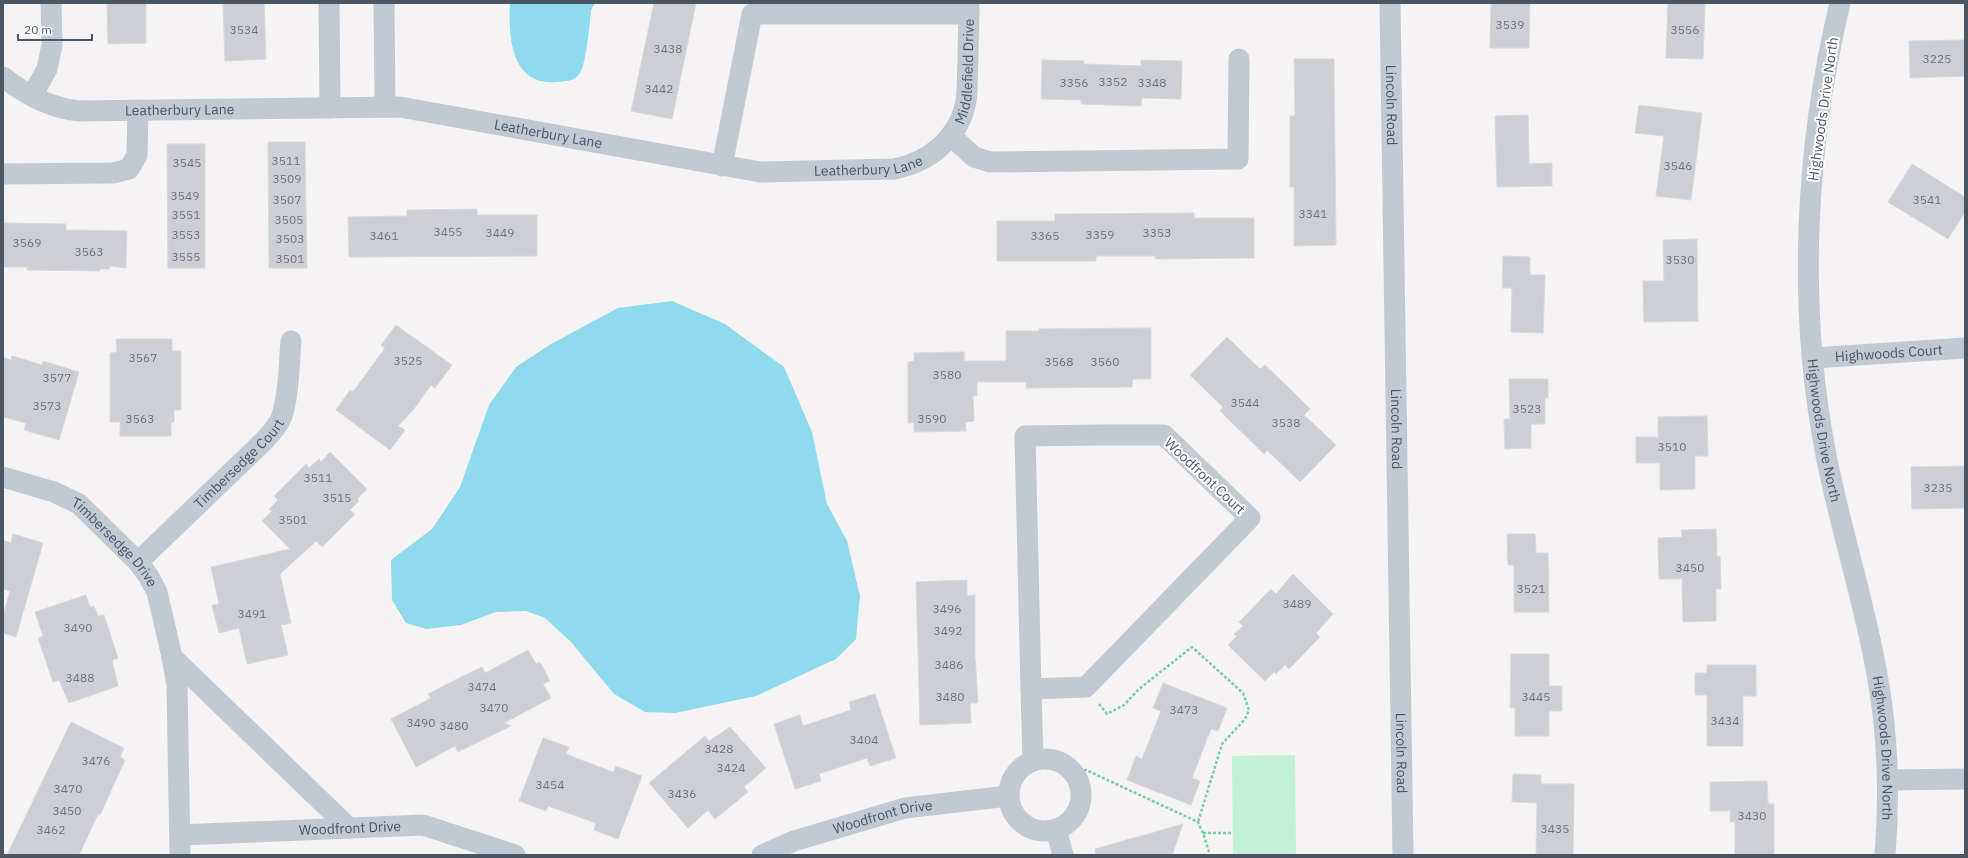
<svg xmlns="http://www.w3.org/2000/svg" width="1968" height="858" font-family="'IBM Plex Sans',sans-serif">
<style>
.green{fill:#c3f1d5}
.water{fill:#90daee}
.building{fill:#cdcfd5;stroke:#d7d9de}
.lines{fill:none;stroke-linecap:round;stroke-linejoin:round}
.path{stroke:#7ad0a6;stroke-width:2.5;stroke-dasharray:3 2;stroke-linecap:butt}
.street{stroke:#c1cad2;stroke-width:21}
.labels{text-anchor:middle;stroke-width:4;stroke-linejoin:round;paint-order:stroke}
.number-label{font-size:12px;fill:#6b747e}
.street-label{font-size:14px;fill:#4a5661;stroke:#fff}
</style>
<rect width="100%" height="100%" fill="#f5f3f3"/>
<path class="green" d="M 1295,755 L 1296,855 L 1233,855 L 1232,756 Z"/>
<path class="water" d="M 510,3 L 595,3 L 591,10 C 590,23 586,65 580,73 C 575,82 565,81 556,82 C 511,86 508,36 510,3 Z
M 672,301 L 725,324 L 784,367 L 812,432 L 827,504 L 847,541 L 860,596 L 856,639 L 836,659 L 756,696 L 675,713 L 645,712 L 614,694 L 571,642 L 545,618 L 526,611 L 496,612 L 461,625 L 426,629 L 406,623 L 392,600 L 391,560 L 432,529 L 460,487 L 489,405 L 516,367 L 551,344 L 618,308 Z"/>
<path class="building" d="M 107,3 L 146,3 L 146,43 L 108,44 Z
M 223,3 L 264,3 L 266,59 L 225,61 Z
M 654,3 L 696,3 L 672,119 L 631,111 Z
M 1491,3 L 1530,3 L 1529,48 L 1490,48 Z
M 1668,3 L 1705,3 L 1703,59 L 1666,58 Z
M 1965,40 L 1965,76 L 1910,78 L 1909,41 Z
M 1294,59 L 1334,59 L 1336,245 L 1294,246 L 1294,187 L 1290,187 L 1290,116 L 1295,116 Z
M 1042,60 L 1084,61 L 1084,64 L 1141,66 L 1141,60 L 1182,61 L 1181,99 L 1142,98 L 1141,106 L 1081,104 L 1081,100 L 1041,99 Z
M 1639,105 L 1702,113 L 1691,200 L 1656,196 L 1664,136 L 1635,133 Z
M 1528,115 L 1529,164 L 1552,163 L 1552,186 L 1497,187 L 1495,116 Z
M 268,142 L 305,142 L 307,268 L 269,268 Z
M 167,144 L 205,144 L 205,268 L 168,268 Z
M 1912,164 L 1965,197 L 1965,212 L 1948,239 L 1888,202 Z
M 477,209 L 477,215 L 537,215 L 537,256 L 349,257 L 348,217 L 407,216 L 407,210 Z
M 1194,213 L 1194,218 L 1254,218 L 1254,258 L 1155,259 L 1155,256 L 1096,256 L 1096,261 L 997,261 L 997,221 L 1055,221 L 1055,214 Z
M 3,223 L 66,224 L 66,230 L 127,231 L 126,268 L 110,266 L 109,269 L 100,269 L 100,271 L 27,270 L 27,267 L 3,267 Z
M 1697,239 L 1698,321 L 1644,322 L 1643,281 L 1664,281 L 1663,240 Z
M 1503,256 L 1530,257 L 1530,275 L 1545,275 L 1543,333 L 1511,332 L 1512,288 L 1502,288 Z
M 396,325 L 452,365 L 435,388 L 431,385 L 414,409 L 398,426 L 405,430 L 390,450 L 336,410 L 350,390 L 353,392 L 385,348 L 381,345 Z
M 1151,328 L 1151,379 L 1133,379 L 1132,387 L 1026,388 L 1026,382 L 977,382 L 977,396 L 973,396 L 974,421 L 965,422 L 966,431 L 914,432 L 914,423 L 908,423 L 908,362 L 914,361 L 914,353 L 964,352 L 964,361 L 1006,361 L 1006,331 L 1039,331 L 1039,329 Z
M 1227,337 L 1260,369 L 1265,365 L 1293,392 L 1310,409 L 1304,415 L 1336,445 L 1300,482 L 1267,450 L 1264,454 L 1220,411 L 1223,407 L 1190,375 Z
M 116,339 L 172,339 L 172,351 L 181,351 L 181,410 L 174,410 L 174,422 L 171,422 L 171,436 L 120,436 L 120,422 L 110,422 L 110,353 L 117,352 Z
M 12,356 L 42,365 L 43,361 L 79,372 L 59,440 L 24,430 L 26,423 L 3,417 L 3,357 L 11,360 Z
M 1509,379 L 1548,379 L 1548,398 L 1545,398 L 1545,424 L 1531,424 L 1531,448 L 1505,449 L 1504,419 L 1510,419 Z
M 1707,416 L 1708,456 L 1695,456 L 1695,489 L 1660,490 L 1660,463 L 1636,463 L 1636,437 L 1658,437 L 1658,417 Z
M 330,452 L 367,489 L 357,499 L 359,501 L 350,510 L 355,514 L 322,547 L 316,541 L 280,574 L 291,623 L 281,625 L 288,655 L 247,664 L 239,628 L 219,633 L 212,605 L 219,604 L 211,567 L 290,549 L 262,521 L 272,511 L 269,509 L 278,500 L 274,496 L 306,464 L 309,468 L 319,459 L 321,462 Z
M 1965,466 L 1965,508 L 1912,509 L 1911,467 Z
M 1716,529 L 1717,557 L 1720,556 L 1721,589 L 1716,589 L 1716,621 L 1683,622 L 1682,579 L 1659,579 L 1658,538 L 1682,537 L 1681,530 Z
M 13,534 L 43,543 L 16,637 L 3,633 L 3,616 L 10,591 L 3,589 L 3,540 L 11,543 Z
M 1507,534 L 1535,534 L 1536,553 L 1548,553 L 1549,612 L 1514,612 L 1514,565 L 1508,565 Z
M 1293,574 L 1333,614 L 1316,633 L 1320,637 L 1289,669 L 1285,665 L 1276,674 L 1274,672 L 1265,681 L 1228,645 L 1237,636 L 1234,634 L 1243,626 L 1239,622 L 1271,589 L 1276,594 Z
M 967,580 L 967,596 L 975,595 L 975,657 L 978,703 L 970,703 L 971,723 L 920,725 L 916,582 Z
M 86,595 L 90,607 L 94,606 L 98,616 L 104,615 L 118,658 L 112,660 L 118,686 L 69,703 L 59,680 L 53,682 L 38,638 L 43,636 L 35,612 Z
M 528,650 L 536,664 L 540,662 L 550,681 L 543,684 L 551,698 L 504,723 L 511,726 L 480,741 L 458,752 L 455,746 L 416,767 L 391,719 L 431,698 L 428,694 L 463,676 L 482,667 L 485,673 Z
M 1511,654 L 1549,654 L 1549,686 L 1562,686 L 1562,711 L 1549,711 L 1549,736 L 1515,736 L 1515,708 L 1510,708 Z
M 1707,665 L 1756,665 L 1756,696 L 1743,696 L 1743,746 L 1707,746 L 1707,695 L 1695,695 L 1695,673 L 1707,673 Z
M 1163,683 L 1227,708 L 1218,731 L 1211,729 L 1192,778 L 1200,781 L 1191,805 L 1127,780 L 1136,756 L 1142,759 L 1161,711 L 1153,708 Z
M 875,694 L 896,758 L 870,766 L 867,758 L 819,774 L 821,781 L 795,789 L 774,724 L 800,715 L 803,726 L 851,710 L 849,702 Z
M 71,722 L 124,748 L 120,757 L 125,760 L 100,815 L 98,814 L 79,855 L 7,855 Z
M 730,727 L 766,768 L 744,787 L 748,792 L 715,819 L 708,810 L 688,828 L 649,783 L 705,736 L 709,741 Z
M 543,738 L 569,747 L 566,754 L 613,772 L 616,766 L 642,776 L 618,839 L 594,830 L 596,823 L 548,806 L 546,811 L 519,801 Z
M 1513,774 L 1541,775 L 1541,784 L 1574,784 L 1573,855 L 1536,855 L 1537,803 L 1512,802 Z
M 1767,781 L 1768,804 L 1774,804 L 1774,855 L 1735,855 L 1735,822 L 1730,822 L 1730,811 L 1710,811 L 1710,782 Z
M 1183,824 L 1172,855 L 1096,855 L 1095,849 Z"/>
<g class="lines">
<path class="path" d="M 1099,704 L 1107,714 L 1124,705 L 1139,689 L 1192,647 L 1243,693 L 1249,710 L 1245,719 L 1222,744 L 1198,822
M 1074,773 L 1086,770 L 1198,822 L 1203,833 L 1210,855
M 1203,833 L 1233,833"/>
<g class="street">
<path d="M 329,3 L 330,108"/>
<path d="M 384,3 L 385,107"/>
<path id="s1" d="M 1390,3 L 1403,855"/>
<path id="s2" d="M 1840,3 C 1805,149 1797,306 1826,455 C 1840,527 1863,597 1876,669 C 1888,731 1890,793 1885,855"/>
<path id="s3" d="M 3,77 C 26,95 50,108 79,111 L 400,107 L 760,172 L 894,169 C 930,162 959,138 966,101 C 968,88 967,74 968,61 C 968,42 969,22 969,3"/>
<path d="M 32,96 L 47,69 L 52,45 L 51,3"/>
<path d="M 951,136 L 974,157 L 990,162 L 1238,159 L 1239,59"/>
<path d="M 722,166 L 752,14 L 969,14"/>
<path d="M 3,174 L 113,173 L 129,169 L 137,155 L 138,111"/>
<path id="s4" d="M 1813,358 L 1965,348"/>
<path d="M 1100,435 L 1164,435 L 1250,518 L 1086,687 L 1031,689 L 1025,436 Z"/>
<path id="s5" d="M 3,477 L 54,492 L 79,504 L 138,562 L 149,577 L 157,592 L 172,657 L 349,828"/>
<path id="s6" d="M 138,562 L 265,440 C 271,433 278,426 281,418 C 289,398 289,363 291,341"/>
<path d="M 172,657 L 177,685 L 180,855"/>
<path d="M 1031,689 L 1033,761"/>
<circle cx="1045" cy="795" r="36"/>
<path d="M 1888,780 L 1965,779"/>
<path d="M 1056,829 L 1063,855"/>
<path id="s7" d="M 180,835 L 423,825 L 515,855"/>
<path id="s8" d="M 762,855 L 794,841 L 905,808 L 1008,796"/>
</g>
</g>
<g class="labels">
<g class="number-label">
<text x="1510" y="29">3539</text>
<text x="244" y="34">3534</text>
<text x="1685" y="34">3556</text>
<text x="668" y="53">3438</text>
<text x="1937" y="63">3225</text>
<text x="1113" y="86">3352</text>
<text x="1074" y="87">3356</text>
<text x="1152" y="87">3348</text>
<text x="659" y="93">3442</text>
<text x="286" y="165">3511</text>
<text x="187" y="167">3545</text>
<text x="1678" y="170">3546</text>
<text x="287" y="183">3509</text>
<text x="185" y="200">3549</text>
<text x="287" y="204">3507</text>
<text x="1927" y="204">3541</text>
<text x="1313" y="218">3341</text>
<text x="186" y="219">3551</text>
<text x="289" y="224">3505</text>
<text x="448" y="236">3455</text>
<text x="500" y="237">3449</text>
<text x="1157" y="237">3353</text>
<text x="186" y="239">3553</text>
<text x="1100" y="239">3359</text>
<text x="384" y="240">3461</text>
<text x="1045" y="240">3365</text>
<text x="290" y="243">3503</text>
<text x="27" y="247">3569</text>
<text x="89" y="256">3563</text>
<text x="186" y="261">3555</text>
<text x="290" y="263">3501</text>
<text x="1680" y="264">3530</text>
<text x="143" y="362">3567</text>
<text x="408" y="365">3525</text>
<text x="1059" y="366">3568</text>
<text x="1105" y="366">3560</text>
<text x="947" y="379">3580</text>
<text x="57" y="382">3577</text>
<text x="1245" y="407">3544</text>
<text x="47" y="410">3573</text>
<text x="1527" y="413">3523</text>
<text x="140" y="423">3563</text>
<text x="932" y="423">3590</text>
<text x="1286" y="427">3538</text>
<text x="1672" y="451">3510</text>
<text x="318" y="482">3511</text>
<text x="1938" y="492">3235</text>
<text x="337" y="502">3515</text>
<text x="293" y="524">3501</text>
<text x="1690" y="572">3450</text>
<text x="1531" y="593">3521</text>
<text x="1297" y="608">3489</text>
<text x="947" y="613">3496</text>
<text x="252" y="618">3491</text>
<text x="78" y="632">3490</text>
<text x="948" y="635">3492</text>
<text x="949" y="669">3486</text>
<text x="80" y="682">3488</text>
<text x="482" y="691">3474</text>
<text x="950" y="701">3480</text>
<text x="1536" y="701">3445</text>
<text x="494" y="712">3470</text>
<text x="1184" y="714">3473</text>
<text x="1725" y="725">3434</text>
<text x="421" y="727">3490</text>
<text x="454" y="730">3480</text>
<text x="864" y="744">3404</text>
<text x="719" y="753">3428</text>
<text x="96" y="765">3476</text>
<text x="731" y="772">3424</text>
<text x="550" y="789">3454</text>
<text x="68" y="793">3470</text>
<text x="682" y="798">3436</text>
<text x="67" y="815">3450</text>
<text x="1752" y="820">3430</text>
<text x="1555" y="833">3435</text>
<text x="51" y="834">3462</text>
</g>
<g class="street-label">
<text dy="5" stroke="none"><textPath href="#s3" startOffset="1040">Middlefield Drive</textPath></text>
<text dy="5" stroke="none"><textPath href="#s1" startOffset="102">Lincoln Road</textPath></text>
<text transform="translate(1823 109) rotate(-82)" y="5">Highwoods Drive North</text>
<text dy="5" stroke="none"><textPath href="#s3" startOffset="185">Leatherbury Lane</textPath></text>
<text dy="5" stroke="none"><textPath href="#s3" startOffset="556">Leatherbury Lane</textPath></text>
<text dy="5" stroke="none"><textPath href="#s3" startOffset="880">Leatherbury Lane</textPath></text>
<text dy="5" stroke="none"><textPath href="#s4" startOffset="76">Highwoods Court</textPath></text>
<text dy="5" stroke="none"><textPath href="#s1" startOffset="426">Lincoln Road</textPath></text>
<text dy="5" stroke="none"><textPath href="#s2" startOffset="431">Highwoods Drive North</textPath></text>
<text dy="5" stroke="none"><textPath href="#s6" startOffset="141">Timbersedge Court</textPath></text>
<text transform="translate(1205 476) rotate(43)" y="5">Woodfront Court</text>
<text dy="5" stroke="none"><textPath href="#s5" startOffset="133">Timbersedge Drive</textPath></text>
<text dy="5" stroke="none"><textPath href="#s2" startOffset="755">Highwoods Drive North</textPath></text>
<text dy="5" stroke="none"><textPath href="#s1" startOffset="750">Lincoln Road</textPath></text>
<text dy="5" stroke="none"><textPath href="#s8" startOffset="127">Woodfront Drive</textPath></text>
<text dy="5" stroke="none"><textPath href="#s7" startOffset="170">Woodfront Drive</textPath></text>
</g>
</g>
<rect width="1968" height="858" fill="none" stroke="#4a5661" stroke-width="8"/>
<path d="M18 34v6h74v-6" fill="none" stroke="#4a5661" stroke-width="2"/>
<text x="24" y="34" font-size="12" fill="#4a5661" stroke="#ffffff" stroke-width="3" paint-order="stroke">20 m</text>
</svg>
